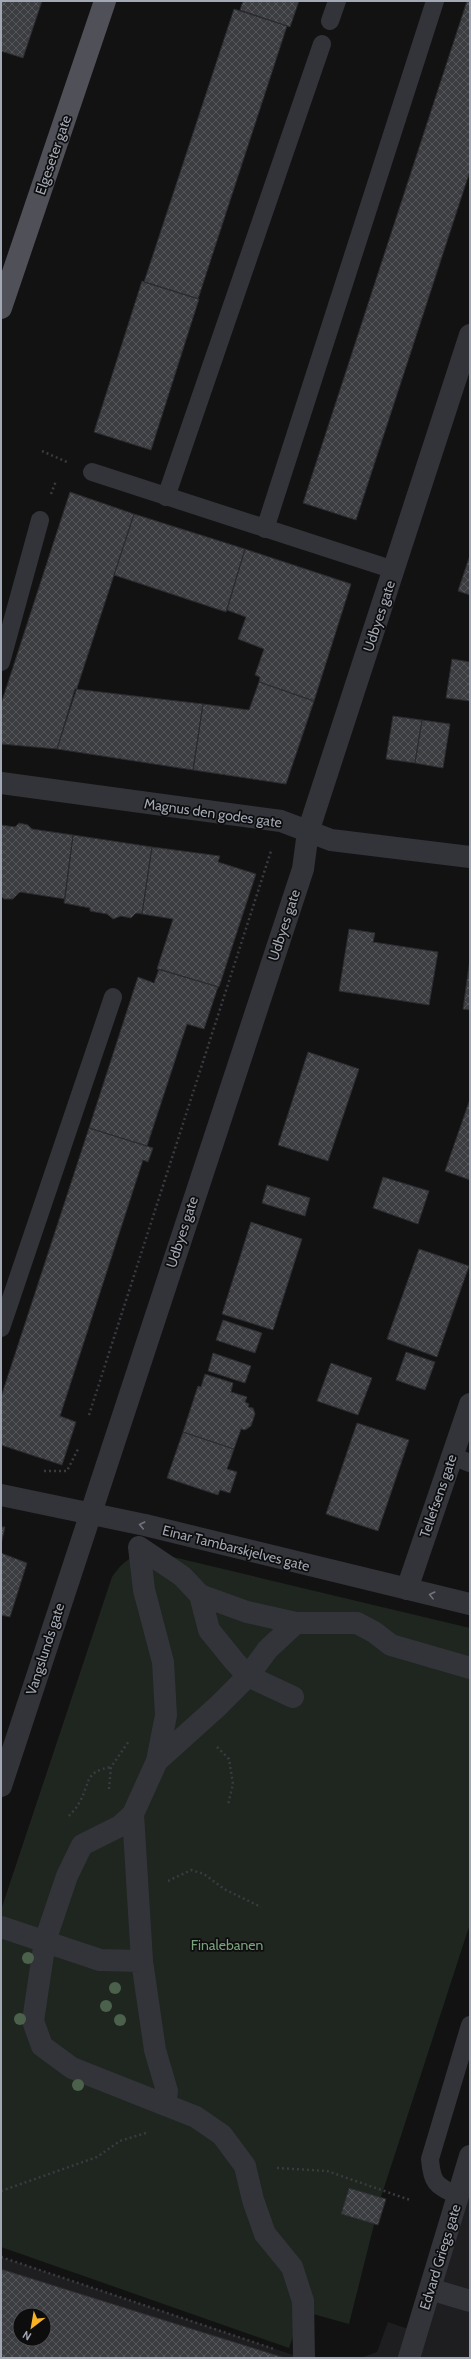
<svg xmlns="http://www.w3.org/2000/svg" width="471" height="2359" font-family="Cabin,sans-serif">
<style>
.built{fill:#1e1e20;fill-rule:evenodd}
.park{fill:#1e261f}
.building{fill:url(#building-cross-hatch);stroke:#2c2c30;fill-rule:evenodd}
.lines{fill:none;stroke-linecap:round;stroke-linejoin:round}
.path{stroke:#393b40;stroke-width:2.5;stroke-dasharray:2 3;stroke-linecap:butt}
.service{stroke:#333439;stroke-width:18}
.pedestrian{stroke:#333439;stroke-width:22}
.minor{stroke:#333439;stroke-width:22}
.primary{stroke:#4f5058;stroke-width:22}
.tree{fill:#4b614c}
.oneway{stroke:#71747d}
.labels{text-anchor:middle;stroke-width:3.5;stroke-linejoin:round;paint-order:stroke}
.street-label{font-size:14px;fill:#a3a8b5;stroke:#0d0d0e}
.park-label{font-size:14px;fill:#79a17b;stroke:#0d0d0e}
</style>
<defs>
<pattern id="building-cross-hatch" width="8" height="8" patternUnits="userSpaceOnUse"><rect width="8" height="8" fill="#3c3d41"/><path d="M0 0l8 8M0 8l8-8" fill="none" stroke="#55565a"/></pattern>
</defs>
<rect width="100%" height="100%" fill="#121213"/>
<path class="built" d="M 470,2156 L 470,2358 L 361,2358 L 377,2352 L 388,2322 L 417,2332 Z
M 1,2257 L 302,2358 L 1,2358 ZM 20,2315 L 44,2315 L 44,2339 L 20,2339 Z"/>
<path class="park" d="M 152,1552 L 470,1628 L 470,1924 L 381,2197 L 349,2324 L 302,2311 L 289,2348 L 1,2247 L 1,1910 L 112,1577 C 125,1559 131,1556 152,1552 Z"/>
<path class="building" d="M 1,1 L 42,1 L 23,58 L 1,51 Z
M 243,1 L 299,1 L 290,27 L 240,10 Z
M 467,1 L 470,1 L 470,171 L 356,520 L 303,503 Z
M 234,9 L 287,26 L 198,299 L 144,282 Z
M 142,281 L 199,299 L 151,450 L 94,432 Z
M 70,492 L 134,514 L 57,749 L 1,744 L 1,704 Z
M 134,514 L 245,549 L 226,612 L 114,575 Z
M 245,549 L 351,584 L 314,701 L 259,682 L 260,677 L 255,675 L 264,649 L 238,639 L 246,617 L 227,610 Z
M 470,555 L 470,595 L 458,591 Z
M 452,659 L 470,662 L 470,701 L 446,698 Z
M 259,682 L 314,701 L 286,784 L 193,770 L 203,704 L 249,710 Z
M 75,689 L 203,704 L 193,770 L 57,749 Z
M 393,716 L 422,720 L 415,763 L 386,759 Z
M 422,720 L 450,724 L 443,768 L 415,763 Z
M 19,823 L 28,825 L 32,829 L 73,835 L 65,899 L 20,892 L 13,899 L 4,899 L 1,896 L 1,825 L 15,827 Z
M 73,835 L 152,847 L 142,914 L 136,913 L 131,918 L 121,916 L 113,919 L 107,914 L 90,911 L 90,908 L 64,903 Z
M 152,847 L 220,856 L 218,862 L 256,874 L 219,987 L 157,969 L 173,919 L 142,914 Z
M 349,929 L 375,933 L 373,942 L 438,952 L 429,1005 L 339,991 Z
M 470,959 L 470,1010 L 463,1009 Z
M 159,969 L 218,987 L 204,1029 L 187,1024 L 147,1146 L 89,1128 L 138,977 L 154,983 Z
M 308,1052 L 359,1069 L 328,1161 L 278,1145 Z
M 470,1099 L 470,1180 L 445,1171 Z
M 89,1128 L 153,1148 L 148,1162 L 143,1160 L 60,1416 L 76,1422 L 62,1465 L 1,1445 L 1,1397 Z
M 383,1177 L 429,1191 L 418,1224 L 373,1208 Z
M 267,1185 L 310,1198 L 305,1216 L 262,1203 Z
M 251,1222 L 302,1239 L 273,1330 L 222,1314 Z
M 419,1249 L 469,1266 L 437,1357 L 387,1339 Z
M 223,1320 L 262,1333 L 255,1353 L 216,1340 Z
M 406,1352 L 435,1362 L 425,1390 L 396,1380 Z
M 213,1353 L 251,1366 L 245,1383 L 208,1371 Z
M 331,1363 L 372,1378 L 358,1415 L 317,1401 Z
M 205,1374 L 233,1383 L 231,1392 L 247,1397 L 245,1402 L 249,1404 L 248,1407 L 253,1408 L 255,1414 L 251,1426 L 245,1430 L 241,1429 L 234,1449 L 183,1432 L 198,1386 L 201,1387 Z
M 357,1423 L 409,1440 L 378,1531 L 326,1514 Z
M 183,1432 L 234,1449 L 227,1469 L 237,1472 L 230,1493 L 220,1490 L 218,1495 L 167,1478 Z
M 1,1527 L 5,1527 L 1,1544 Z
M 1,1553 L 27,1563 L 10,1617 L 1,1615 Z
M 349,2188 L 386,2199 L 378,2225 L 341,2214 Z
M 1,2269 L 285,2358 L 1,2358 ZM 20,2315 L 44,2315 L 44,2339 L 20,2339 Z"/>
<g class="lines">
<path class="path" d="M 42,451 L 67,462
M 51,494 L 56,481
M 89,1415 L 271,851
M 44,1471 L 67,1471 L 78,1449
M 217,1747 L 229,1759 L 233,1784 L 228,1805
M 109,1789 L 111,1767 L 129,1741
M 69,1816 C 72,1812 77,1808 79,1803 C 91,1783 83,1772 111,1767
M 168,1881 L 191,1870 L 204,1874 L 224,1889 L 261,1907
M 277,2168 L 327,2171 L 410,2200
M 1,2191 L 97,2157 L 120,2141 L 149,2132
M 1,2257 L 274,2349"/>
<path class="service" d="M 330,21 L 337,1
M 92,472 L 394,570
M 166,497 L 322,44
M 265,529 L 435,1
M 1,662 L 40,520
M 1,1328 L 113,997
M 452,1456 L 470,1463
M 458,2196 C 436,2185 432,2184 430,2159 L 470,2025"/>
<path class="pedestrian" d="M 200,1595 L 209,1630 L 235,1662 L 248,1676 L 293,1697
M 157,1761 L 218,1706 L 248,1676 L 268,1649 L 296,1623
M 133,1814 L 120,1826 L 82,1845 L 67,1876 L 45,1941 L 33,2021 L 42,2046 L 72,2068 L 196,2117 L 222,2135 L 245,2166 L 253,2200 L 265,2234 L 292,2267 L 303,2301 L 304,2358
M 1,1927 L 100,1960 L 142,1961
M 165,2105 L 167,2091 L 155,2050 L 142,1961 L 133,1814 L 157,1761 L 166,1715 L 163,1662 L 144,1590 L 139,1547 L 182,1576 L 200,1595 L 247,1612 L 296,1623 L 357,1623 L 374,1632 L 391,1645 L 470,1668"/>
<path class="minor" d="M 1,783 L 281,821 L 331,840 L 470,857
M 1,1495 L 145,1525 L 470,1604
M 407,1589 L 470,1404
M 1,1786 L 303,869 L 308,832 L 470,335
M 430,2289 L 470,2301
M 409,2358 L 470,2156"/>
<path class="primary" d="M 1,308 L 105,1"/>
</g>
<g class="tree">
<circle cx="28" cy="1958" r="6"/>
<circle cx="115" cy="1988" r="6"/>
<circle cx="106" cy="2006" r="6"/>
<circle cx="20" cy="2019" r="6"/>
<circle cx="120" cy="2020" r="6"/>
<circle cx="78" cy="2085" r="6"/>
</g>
<defs><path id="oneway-chevron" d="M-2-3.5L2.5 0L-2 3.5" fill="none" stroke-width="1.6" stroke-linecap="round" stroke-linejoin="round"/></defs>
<g class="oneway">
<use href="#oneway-chevron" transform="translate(142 1525) rotate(-167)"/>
<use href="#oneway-chevron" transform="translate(432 1595) rotate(-166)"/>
</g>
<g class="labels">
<g class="street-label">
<text transform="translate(53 155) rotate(-71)" y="5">Elgeseter gate</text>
<text transform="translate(379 616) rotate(-72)" y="5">Udbyes gate</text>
<text transform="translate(213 813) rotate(8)" y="5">Magnus den godes gate</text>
<text transform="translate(284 925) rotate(-72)" y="5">Udbyes gate</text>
<text transform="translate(182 1232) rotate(-72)" y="5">Udbyes gate</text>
<text transform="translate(438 1496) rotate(-71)" y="5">Tellefsens gate</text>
<text transform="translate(236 1548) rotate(14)" y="5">Einar Tambarskjelves gate</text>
<text transform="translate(45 1649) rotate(-72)" y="5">Vangslunds gate</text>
<text transform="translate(440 2257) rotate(-73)" y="5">Edvard Griegs gate</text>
</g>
<g class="park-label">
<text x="227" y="1950">Finalebanen</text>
</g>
</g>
<rect width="471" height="2359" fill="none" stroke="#a3a8b5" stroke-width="4"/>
<g transform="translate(32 2327) rotate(211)"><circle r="19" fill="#0d0d0e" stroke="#494b51"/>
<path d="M0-3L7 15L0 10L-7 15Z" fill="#f8b325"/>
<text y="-6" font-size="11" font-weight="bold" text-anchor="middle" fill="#a3a8b5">N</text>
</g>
</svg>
